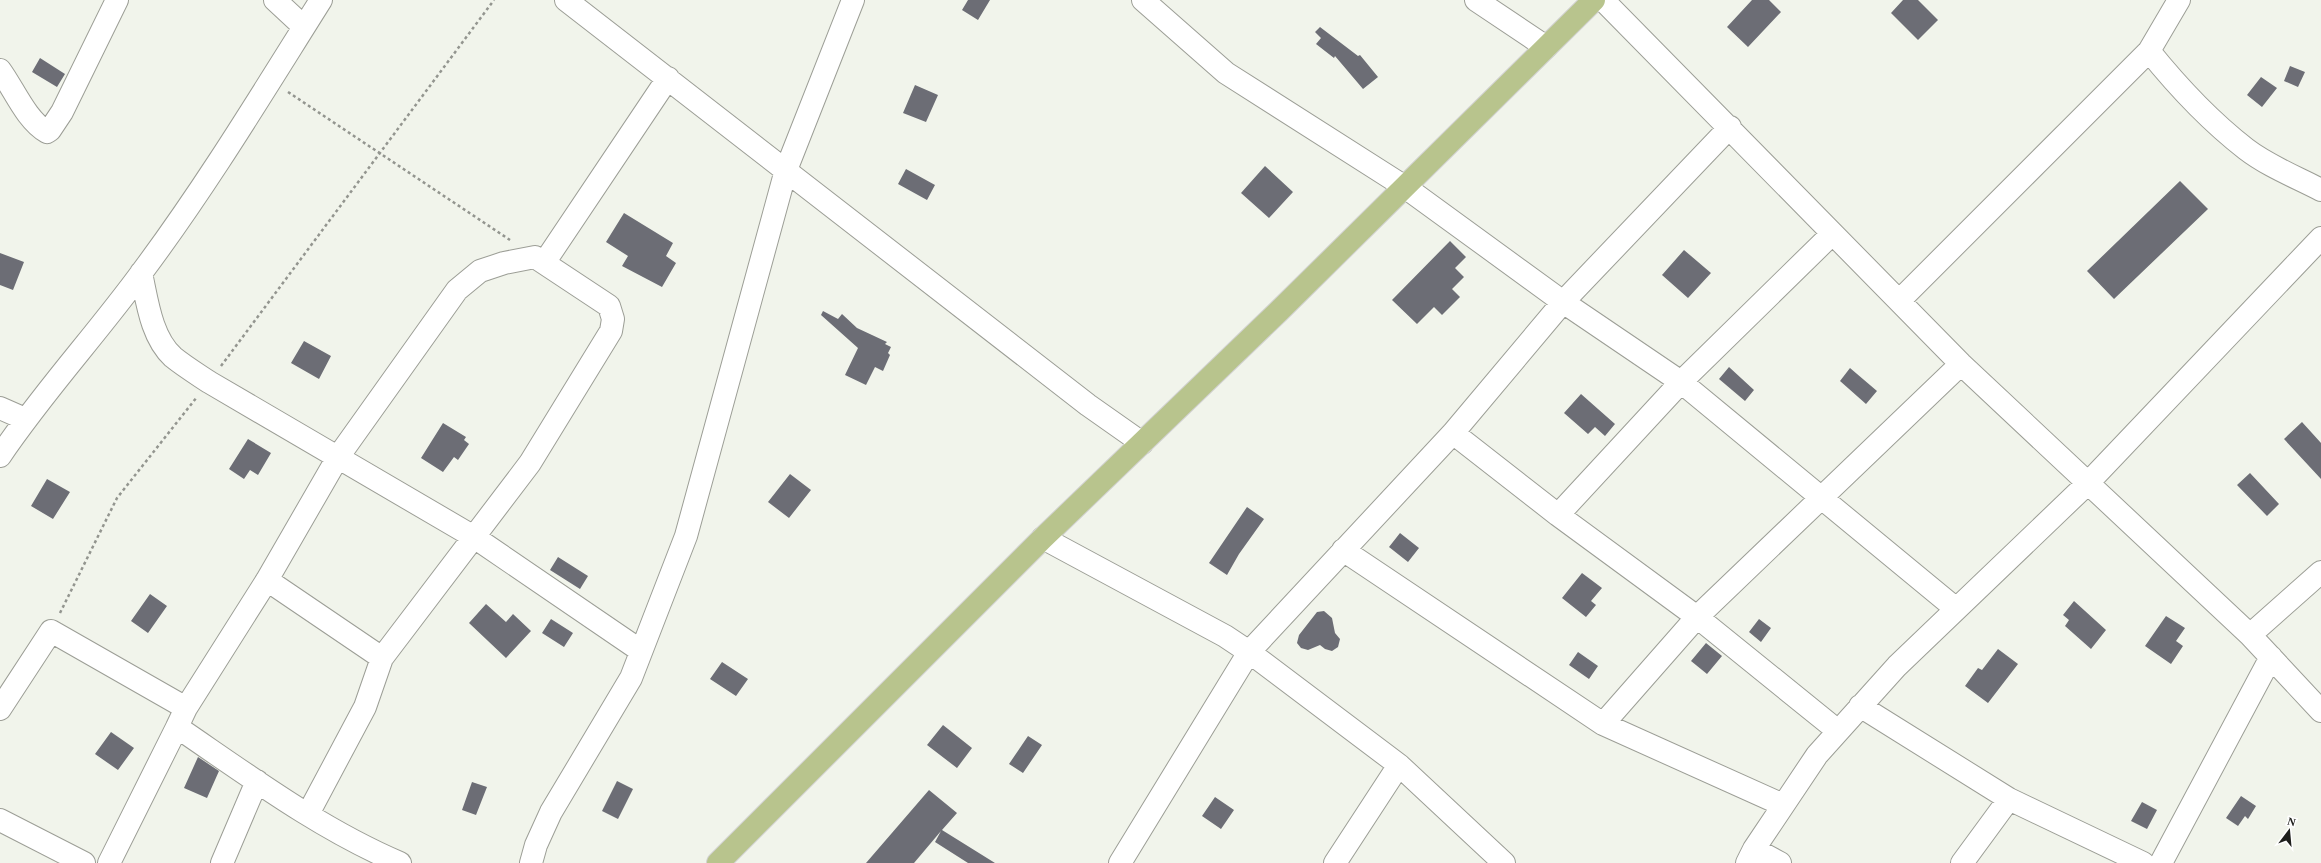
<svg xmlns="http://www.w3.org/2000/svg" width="2321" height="863" font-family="Georgia,serif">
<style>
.building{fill:#6c6d75}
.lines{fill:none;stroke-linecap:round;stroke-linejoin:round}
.minor-casing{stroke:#9c9e96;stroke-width:24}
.major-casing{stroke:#d2d2d1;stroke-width:24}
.path{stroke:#93958f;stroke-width:2.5;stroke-dasharray:3 3;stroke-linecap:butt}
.minor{stroke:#fff;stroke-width:22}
.major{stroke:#b8c48d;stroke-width:22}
</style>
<rect width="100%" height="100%" fill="#f1f4eb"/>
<path class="building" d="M 968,0 L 990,0 L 978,20 L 962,10 Z
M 1752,0 L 1769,0 L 1781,12 L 1748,47 L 1727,27 Z
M 1903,0 L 1918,0 L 1938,20 L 1918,40 L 1891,13 Z
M 1320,27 L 1358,56 L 1360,55 L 1378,77 L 1363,89 L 1335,56 L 1334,58 L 1316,44 L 1321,38 L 1315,32 Z
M 40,58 L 65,74 L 57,87 L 32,72 Z
M 2290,66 L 2305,72 L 2298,87 L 2284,81 Z
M 2261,77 L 2277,88 L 2262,107 L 2247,95 Z
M 915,85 L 938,95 L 926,122 L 903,113 Z
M 1265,166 L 1293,192 L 1269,218 L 1241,193 Z
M 906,169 L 935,185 L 927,200 L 898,184 Z
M 2180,181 L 2208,209 L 2114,299 L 2087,271 Z
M 624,213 L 673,243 L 666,256 L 676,263 L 662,287 L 622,266 L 628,256 L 606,242 Z
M 1450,241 L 1466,257 L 1455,268 L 1464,277 L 1452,289 L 1460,297 L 1442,315 L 1434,307 L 1417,324 L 1392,300 Z
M 1684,250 L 1711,273 L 1688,298 L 1662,275 Z
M 0,253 L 24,262 L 13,290 L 0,285 Z
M 823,311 L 838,319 L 842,314 L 857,328 L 887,342 L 885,344 L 891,347 L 888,353 L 890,355 L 883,371 L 875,367 L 866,385 L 845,375 L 858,348 L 821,315 Z
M 304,341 L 331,356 L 319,379 L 291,363 Z
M 1729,367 L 1754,390 L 1745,401 L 1719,379 Z
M 1850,368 L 1877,391 L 1866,404 L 1840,381 Z
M 1581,394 L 1615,424 L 1605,436 L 1595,427 L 1588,434 L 1564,413 Z
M 2302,422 L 2321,443 L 2321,479 L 2284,439 Z
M 443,423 L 466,437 L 464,440 L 469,444 L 458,460 L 454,457 L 443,472 L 421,458 Z
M 248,439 L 271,453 L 258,475 L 250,470 L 244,479 L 229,469 Z
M 2250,473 L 2279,504 L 2267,516 L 2237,485 Z
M 790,474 L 811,490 L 789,518 L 768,502 Z
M 47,479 L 70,492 L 53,519 L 31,506 Z
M 1247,507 L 1264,519 L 1239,554 L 1227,575 L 1209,563 Z
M 1400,533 L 1419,548 L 1408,562 L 1389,547 Z
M 558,557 L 588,576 L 580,589 L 550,570 Z
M 1582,573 L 1602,588 L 1591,601 L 1596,605 L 1586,617 L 1562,598 Z
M 150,594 L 167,606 L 148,633 L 131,621 Z
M 2074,601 L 2106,630 L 2091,649 L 2065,626 L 2069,620 L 2063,615 Z
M 486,604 L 506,622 L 513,614 L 531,631 L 506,658 L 469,623 Z
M 1324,611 L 1332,618 L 1335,633 L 1340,639 L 1338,647 L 1332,651 L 1325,649 L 1320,645 L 1308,650 L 1301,648 L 1297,643 L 1299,635 L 1317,612 Z
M 2166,616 L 2185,628 L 2176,641 L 2183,646 L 2171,664 L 2145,646 Z
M 551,619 L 573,633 L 564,647 L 542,633 Z
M 1759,619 L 1771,628 L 1761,642 L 1749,632 Z
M 1706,643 L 1722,656 L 1707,674 L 1691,661 Z
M 1998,649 L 2018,664 L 1988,703 L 1965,686 L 1978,668 L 1982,670 Z
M 1578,652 L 1598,666 L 1589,679 L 1569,665 Z
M 722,662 L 748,679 L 736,696 L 710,679 Z
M 943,725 L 972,748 L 957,768 L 927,745 Z
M 111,732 L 134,748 L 118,770 L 95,754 Z
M 1028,736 L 1042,745 L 1023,773 L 1009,764 Z
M 198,757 L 219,771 L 207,798 L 184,788 Z
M 617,781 L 633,789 L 618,819 L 602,811 Z
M 472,782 L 487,787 L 476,815 L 462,810 Z
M 929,790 L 957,813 L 942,830 L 995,863 L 968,863 L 935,842 L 941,831 L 914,863 L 866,863 Z
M 2241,796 L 2256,806 L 2248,819 L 2245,816 L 2238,826 L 2226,818 Z
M 1215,797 L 1234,810 L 1221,829 L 1202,816 Z
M 2142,802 L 2157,810 L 2147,829 L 2131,821 Z"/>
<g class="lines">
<defs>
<path id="minor" d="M 275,0 L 304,27
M 566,0 L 1088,405 L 1142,443
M 1143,0 L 1226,73 L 1405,187 L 1563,302 L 1681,382 L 1955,608
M 1476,0 L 1546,47
M 1603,0 L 1961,364 L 2250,635 L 2321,711
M 2149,51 C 2178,87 2210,121 2246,149 C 2268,166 2296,177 2321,190
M 0,70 C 14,89 26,120 47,132 L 50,130 L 62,112 L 117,0
M 544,263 L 668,78
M 141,273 C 147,300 151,337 173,357 C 184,366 197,374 209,382 L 474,537 L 641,651
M 1899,301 L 2149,51 L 2179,0
M 0,408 L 25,419
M 1453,433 L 1558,515 L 1697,617 L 1838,731
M 0,456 C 43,392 96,335 142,272 C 207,185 263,92 321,0
M 1558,515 L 1681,382 L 1831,235
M 1043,538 L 1225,636 L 1249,652 L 1399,765 L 1504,863
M 1343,550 L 1603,724 L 1783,805
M 267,580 L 382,658 L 365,707 L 308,814
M 2250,635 L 2321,572
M 1860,706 L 2009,799 L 2143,863
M 186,708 L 267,580 L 338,457 L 457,290 L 480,271 L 504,263 L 535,257 L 609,306 L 613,319 L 611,331 L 530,463 L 382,658
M 0,709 L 51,631 L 186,708 L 177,727 C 249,776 320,829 400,863
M 1603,724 L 1697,617 L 1961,364
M 0,820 L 84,863
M 1754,849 L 1780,863
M 109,863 L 177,727
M 222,863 L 257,781
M 531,863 L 536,845 L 551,812 L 631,678 L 686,536 L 786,170 L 853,0
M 1120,863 L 1249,652 L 1453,433 L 1563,302 L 1730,127
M 1335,863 L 1399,765
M 1747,863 L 1754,849 L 1817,755 L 1897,666 L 2087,484 L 2321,238
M 1962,863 L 2009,799
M 2161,863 L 2271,657"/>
<path id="major" d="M 718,863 L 1043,538 L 1279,311 L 1594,0"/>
</defs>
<use href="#minor" class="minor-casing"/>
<use href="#major" class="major-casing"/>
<path class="path" d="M 288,92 L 510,240
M 221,366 L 494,0
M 60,613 L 117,498 L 197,397"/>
<use href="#minor" class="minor"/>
<use href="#major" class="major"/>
</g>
<g transform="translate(2289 831) rotate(16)" stroke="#ffffff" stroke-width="3" paint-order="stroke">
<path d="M0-3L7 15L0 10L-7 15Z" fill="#1d1e1b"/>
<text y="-6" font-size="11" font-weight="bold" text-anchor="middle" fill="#1d1e1b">N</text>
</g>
</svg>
